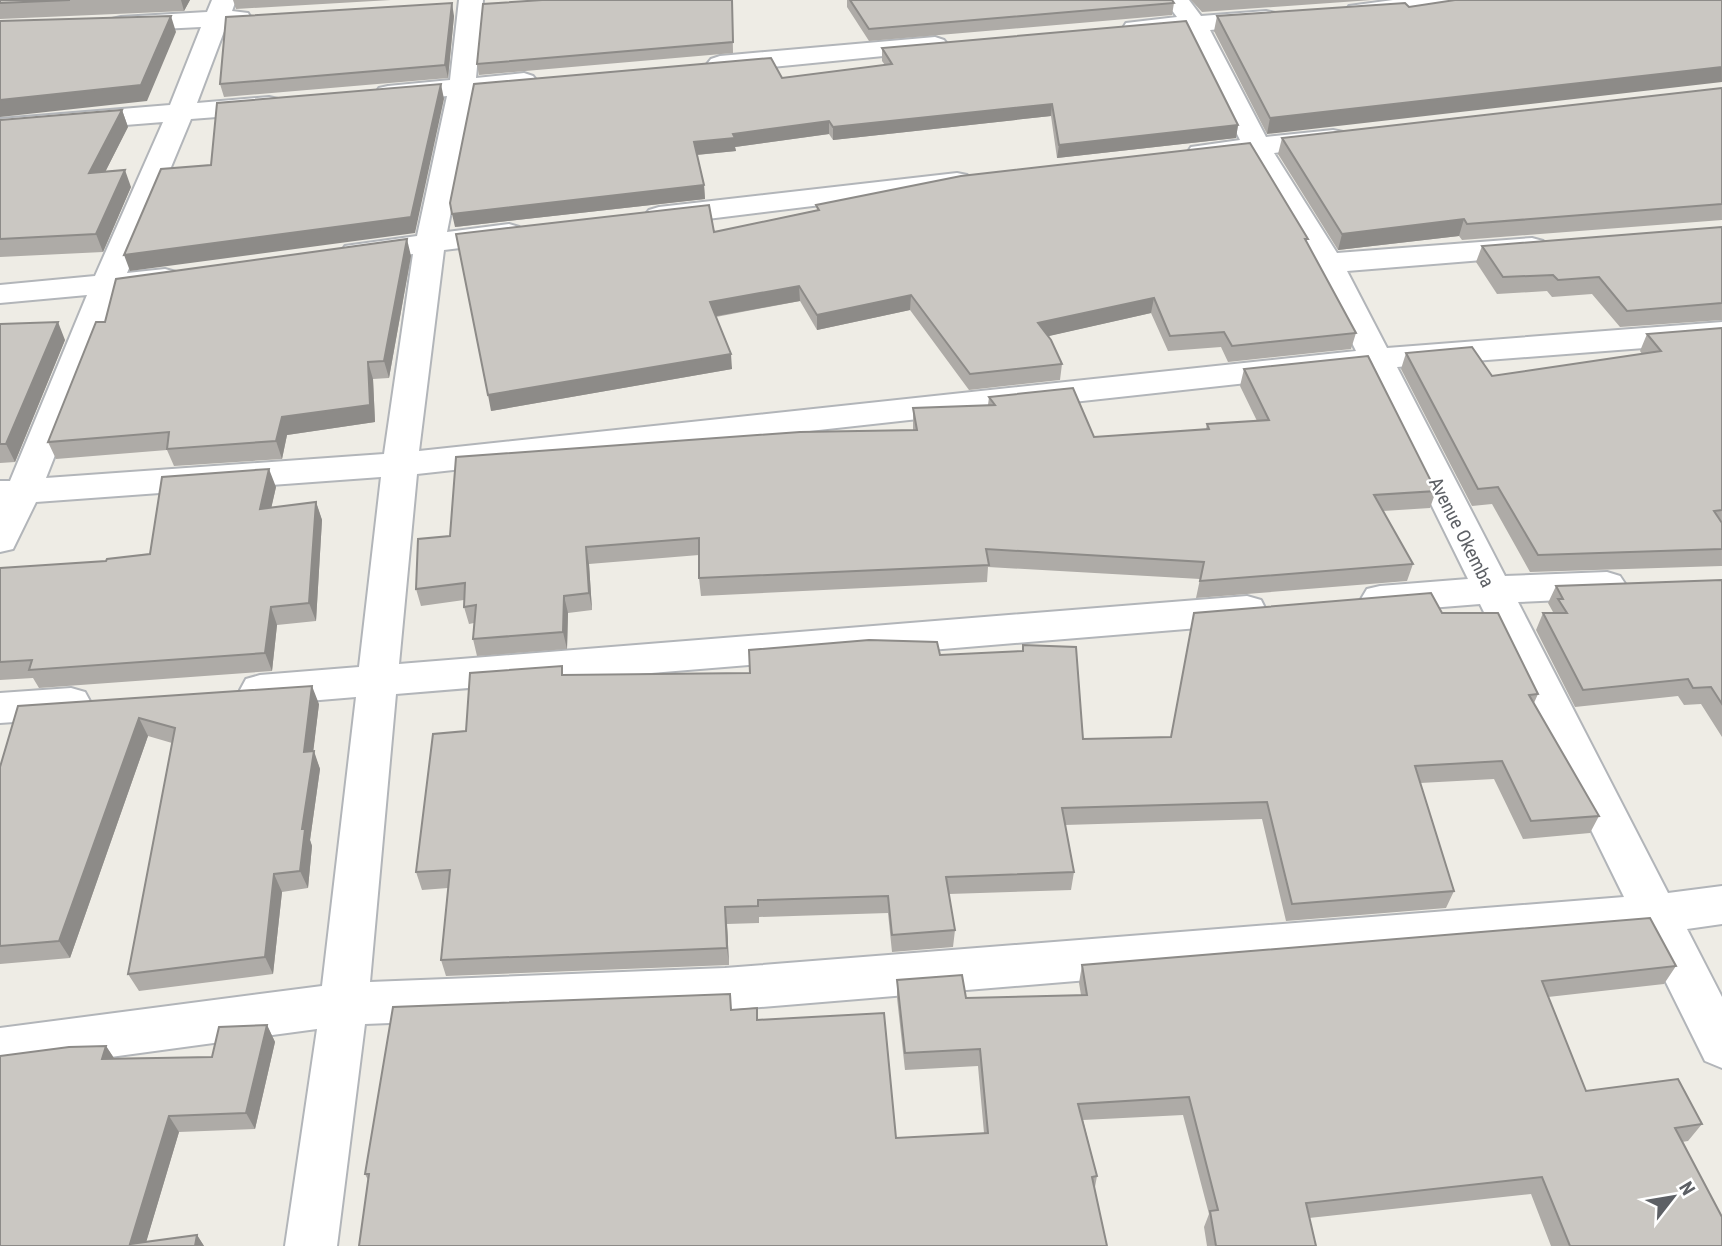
<svg xmlns="http://www.w3.org/2000/svg" width="1722" height="1246" font-family="'Roboto Condensed',sans-serif">
<style>
.lines{fill:none;stroke-linecap:round;stroke-linejoin:round}
.minor-casing{stroke:#b2b5b9;stroke-width:4}
.minor{fill:#fff;fill-rule:evenodd}
.wall{fill:#aeaba7}
.shaded-wall{fill:#8d8b88}
.building{fill:#cac7c2;stroke:#8d8b88;stroke-width:2}
.labels{text-anchor:middle;stroke-width:5;stroke-linejoin:round;paint-order:stroke}
.street-label{font-size:19px;fill:#5d6065;stroke:#fff}
</style>
<rect width="100%" height="100%" fill="#eeece5"/>
<g class="lines">
<defs>
<path id="minor" d="M 212,0 L 236,0 L 232,11 L 248,13 L 251,18 L 248,23 L 226,26 L 197,103 L 269,97 L 278,99 L 282,105 L 278,111 L 269,113 L 191,119 L 127,273 L 165,269 L 176,272 L 180,278 L 176,284 L 119,292 L 46,478 L 384,454 L 413,254 L 356,261 L 345,258 L 341,252 L 345,246 L 417,236 L 447,96 L 388,102 L 379,100 L 375,94 L 379,88 L 388,86 L 450,80 L 459,0 L 483,0 L 476,78 L 524,73 L 533,76 L 537,81 L 533,86 L 474,94 L 447,232 L 509,224 L 519,227 L 524,233 L 519,239 L 509,242 L 444,250 L 419,451 L 1356,351 L 1313,263 L 1249,156 L 1201,161 L 1191,159 L 1187,153 L 1191,147 L 1240,140 L 1186,31 L 1135,35 L 1126,33 L 1123,28 L 1126,23 L 1177,17 L 1168,5 L 1171,0 L 1189,0 L 1201,16 L 1266,11 L 1275,13 L 1278,18 L 1275,23 L 1266,25 L 1210,30 L 1266,137 L 1333,130 L 1343,132 L 1347,138 L 1343,144 L 1274,153 L 1337,253 L 1532,238 L 1543,241 L 1547,247 L 1543,253 L 1532,256 L 1347,271 L 1387,348 L 1722,322 L 1722,342 L 1397,367 L 1505,576 L 1607,572 L 1620,576 L 1626,585 L 1620,594 L 1607,598 L 1518,602 L 1668,893 L 1722,886 L 1722,924 L 1687,929 L 1722,997 L 1722,1068 L 1705,1061 L 1642,934 L 725,1010 L 365,1024 L 337,1246 L 285,1246 L 317,1029 L 0,1072 L 0,1028 L 322,986 L 356,697 L 260,705 L 246,701 L 240,690 L 246,679 L 260,675 L 359,667 L 381,477 L 36,502 L 13,549 L 0,552 L 0,481 L 10,481 L 87,295 L 0,303 L 0,285 L 95,276 L 163,122 L 0,135 L 0,119 L 170,105 L 201,27 L 121,31 L 112,29 L 109,24 L 112,19 L 121,17 L 207,12 ZM 1365,370 L 1468,579 L 1380,586 L 1367,589 L 1361,599 L 1367,609 L 1380,612 L 1480,604 L 1624,897 L 725,968 L 370,982 L 396,694 L 1247,624 L 1261,620 L 1266,610 L 1261,600 L 1247,596 L 399,664 L 417,474 Z
M 1393,0 L 1472,0 L 1468,5 L 1460,7 L 1358,18 L 1349,16 L 1346,11 L 1349,6 Z
M 935,37 L 944,40 L 948,45 L 944,50 L 720,72 L 711,69 L 707,64 L 711,59 L 720,56 Z
M 957,173 L 967,175 L 971,181 L 967,187 L 659,225 L 649,222 L 644,216 L 649,210 L 659,207 Z
M 71,688 L 85,692 L 91,703 L 85,714 L 71,718 L 0,723 L 0,693 Z"/>
</defs>
<use href="#minor" class="minor-casing"/>
<use href="#minor" class="minor"/>
</g>
<path class="wall" d="M 0,0 L 190,0 L 184,11 L 0,19 Z
M 233,0 L 391,0 L 236,9 Z
M 732,0 L 733,53 L 479,75 L 477,64 Z
M 847,0 L 1172,0 L 1174,3 L 1172,15 L 869,41 L 847,7 Z
M 1191,0 L 1372,0 L 1202,12 Z
M 1405,3 L 1267,134 L 1214,31 L 1217,16 Z
M 454,16 L 448,78 L 224,97 L 220,84 Z
M 882,48 L 1238,125 L 1236,138 L 1057,158 L 1051,116 L 833,140 L 829,134 L 735,147 L 736,151 L 697,155 L 704,185 L 705,199 L 455,227 L 782,78 L 885,65 L 882,61 Z
M 1722,88 L 1722,220 L 1462,240 L 1459,236 L 1338,250 L 1278,154 L 1282,138 Z
M 122,110 L 128,127 L 105,172 L 131,187 L 103,252 L 0,257 L 0,120 Z
M 816,205 L 1307,244 L 1356,333 L 1351,349 L 1228,362 L 1221,347 L 1168,351 L 1151,313 L 1048,336 L 1062,364 L 1060,380 L 969,390 L 910,310 L 817,330 L 800,301 L 716,317 L 732,369 L 491,411 L 714,232 L 817,210 Z
M 1722,227 L 1722,320 L 1620,327 L 1592,294 L 1552,297 L 1547,291 L 1497,294 L 1476,262 L 1482,246 Z
M 411,256 L 389,378 L 373,379 L 375,422 L 287,435 L 282,459 L 174,466 L 167,450 L 56,459 L 48,442 L 105,322 Z
M 0,324 L 65,340 L 15,462 L 0,463 Z
M 1722,328 L 1722,566 L 1530,572 L 1492,504 L 1472,506 L 1401,369 L 1406,353 L 1492,376 L 1642,354 L 1640,351 L 1647,334 Z
M 1244,369 L 1436,491 L 1430,508 L 1383,511 L 1413,564 L 1407,581 L 1196,598 L 1200,579 L 988,567 L 987,582 L 701,596 L 699,578 L 699,555 L 589,564 L 592,610 L 568,613 L 567,649 L 477,656 L 473,639 L 474,623 L 469,624 L 464,607 L 464,600 L 421,606 L 416,589 L 450,536 L 913,430 L 913,408 L 988,405 L 989,397 L 1094,437 L 1206,429 L 1207,424 L 1257,421 L 1240,386 Z
M 276,487 L 271,508 L 316,502 L 322,520 L 316,621 L 277,625 L 272,671 L 39,688 L 33,678 L 0,680 L 0,568 L 106,561 L 150,554 Z
M 1722,580 L 1722,737 L 1701,704 L 1684,705 L 1678,696 L 1575,707 L 1536,630 L 1543,613 L 1552,613 L 1553,612 L 1548,603 L 1556,586 Z
M 1442,613 L 1538,694 L 1534,703 L 1599,816 L 1590,833 L 1523,839 L 1494,779 L 1420,783 L 1454,891 L 1446,908 L 1286,921 L 1262,819 L 1065,825 L 1074,872 L 1071,890 L 949,894 L 955,930 L 953,947 L 892,952 L 888,913 L 759,917 L 759,923 L 727,924 L 729,965 L 446,976 L 441,960 L 448,888 L 422,890 L 416,872 L 466,731 L 564,675 L 750,673 L 940,655 L 1022,651 L 1023,645 L 1083,739 L 1170,737 Z
M 319,704 L 313,751 L 320,769 L 310,840 L 312,846 L 308,888 L 282,892 L 273,974 L 139,991 L 128,974 L 172,743 L 148,736 L 70,958 L 0,964 L 0,767 L 18,706 Z
M 1082,965 L 1676,966 L 1664,984 L 1548,997 L 1586,1091 L 1702,1124 L 1688,1141 L 1682,1142 L 1722,1246 L 1551,1246 L 1531,1194 L 1309,1218 L 1316,1246 L 1207,1246 L 1204,1227 L 1209,1214 L 1183,1115 L 1083,1120 L 1097,1176 L 1095,1187 L 368,1180 L 365,1174 L 730,994 L 731,1010 L 758,1020 L 896,1138 L 984,1133 L 978,1066 L 905,1070 L 897,998 L 897,980 L 966,998 L 1081,995 L 1079,983 Z
M 267,1025 L 275,1042 L 255,1129 L 179,1132 L 146,1242 L 197,1235 L 204,1246 L 0,1246 L 106,1046 L 114,1058 L 212,1057 Z"/>
<path class="shaded-wall" d="M 181,0 L 190,0 L 184,11 Z
M 452,3 L 454,16 L 448,78 L 445,65 Z
M 171,16 L 176,32 L 147,101 L 0,117 L 0,100 Z
M 1722,67 L 1722,82 L 1267,134 L 1270,118 Z
M 441,84 L 444,99 L 415,233 L 130,271 L 124,255 Z
M 1052,104 L 1051,116 L 833,140 L 833,127 Z
M 122,110 L 128,127 L 96,190 L 89,173 Z
M 829,121 L 829,134 L 735,147 L 736,151 L 695,155 L 694,142 L 733,134 Z
M 1238,125 L 1236,138 L 1057,158 L 1059,145 Z
M 125,170 L 131,187 L 103,252 L 96,234 Z
M 704,185 L 705,199 L 455,227 L 452,214 Z
M 1464,219 L 1459,236 L 1338,250 L 1342,234 Z
M 407,239 L 411,256 L 389,378 L 384,361 Z
M 799,286 L 800,301 L 711,317 L 710,302 Z
M 911,295 L 910,310 L 817,330 L 817,315 Z
M 1154,298 L 1151,313 L 1036,339 L 1038,323 Z
M 58,322 L 65,340 L 15,462 L 6,444 Z
M 731,354 L 732,369 L 491,411 L 488,395 Z
M 368,362 L 373,379 L 375,422 L 287,435 L 282,459 L 276,441 L 282,417 Z
M 269,469 L 276,487 L 267,527 L 260,509 Z
M 316,502 L 322,520 L 316,621 L 309,603 Z
M 586,547 L 589,564 L 592,610 L 589,593 Z
M 564,596 L 568,613 L 567,649 L 563,632 Z
M 271,607 L 277,625 L 272,671 L 265,653 Z
M 312,686 L 319,704 L 311,770 L 304,752 Z
M 139,718 L 148,736 L 70,958 L 59,941 Z
M 314,751 L 320,769 L 310,840 L 312,846 L 308,888 L 300,871 L 302,829 Z
M 274,874 L 282,892 L 273,974 L 265,957 Z
M 725,907 L 727,924 L 729,965 L 727,948 Z
M 267,1025 L 275,1042 L 255,1129 L 246,1113 Z
M 106,1046 L 117,1063 L 102,1059 Z
M 169,1116 L 179,1132 L 145,1246 L 130,1244 Z
M 197,1235 L 204,1246 L 195,1246 Z"/>
<path class="building" d="M 0,0 L 70,0 L 0,3 Z
M 542,0 L 732,0 L 733,42 L 477,64 L 483,4 Z
M 850,0 L 1172,0 L 1174,3 L 869,29 Z
M 1455,0 L 1722,0 L 1722,67 L 1270,118 L 1217,16 L 1405,3 L 1409,7 Z
M 452,3 L 445,65 L 220,84 L 226,17 Z
M 171,16 L 141,85 L 0,100 L 0,21 Z
M 1186,21 L 1238,125 L 1059,145 L 1052,104 L 833,127 L 829,121 L 733,134 L 735,138 L 694,142 L 704,185 L 452,214 L 450,203 L 474,84 L 771,58 L 782,78 L 892,64 L 882,48 Z
M 441,84 L 411,217 L 124,255 L 161,169 L 211,165 L 217,103 Z
M 1722,88 L 1722,204 L 1467,224 L 1464,219 L 1342,234 L 1282,138 Z
M 122,110 L 89,173 L 125,170 L 96,234 L 0,239 L 0,120 Z
M 1250,143 L 1308,239 L 1305,239 L 1356,333 L 1232,346 L 1224,332 L 1170,336 L 1154,298 L 1038,323 L 1051,340 L 1062,364 L 970,374 L 911,295 L 817,315 L 799,286 L 710,302 L 731,354 L 488,395 L 456,234 L 709,205 L 714,232 L 819,210 L 816,205 L 961,176 Z
M 1722,227 L 1722,303 L 1627,311 L 1599,277 L 1558,280 L 1553,275 L 1503,277 L 1482,246 Z
M 407,239 L 384,361 L 368,362 L 370,405 L 282,417 L 276,441 L 167,449 L 169,432 L 48,442 L 96,322 L 105,322 L 116,279 Z
M 58,322 L 6,444 L 0,444 L 0,324 Z
M 1722,328 L 1722,510 L 1714,511 L 1722,523 L 1722,549 L 1538,555 L 1498,487 L 1478,489 L 1406,353 L 1472,347 L 1492,376 L 1661,351 L 1647,334 Z
M 1368,356 L 1436,491 L 1374,495 L 1413,564 L 1200,581 L 1204,562 L 986,549 L 989,565 L 699,578 L 699,538 L 586,547 L 589,593 L 564,596 L 563,632 L 473,639 L 476,605 L 464,607 L 465,583 L 416,589 L 418,539 L 450,536 L 456,457 L 800,432 L 917,430 L 913,408 L 995,405 L 989,397 L 1073,388 L 1094,437 L 1209,429 L 1207,424 L 1269,420 L 1244,369 Z
M 269,469 L 260,509 L 316,502 L 309,603 L 271,607 L 265,653 L 29,670 L 32,660 L 0,662 L 0,568 L 106,561 L 107,559 L 150,554 L 162,477 Z
M 1722,580 L 1722,704 L 1711,687 L 1693,688 L 1688,679 L 1583,690 L 1543,613 L 1567,613 L 1558,599 L 1563,599 L 1556,586 Z
M 1431,593 L 1442,613 L 1498,613 L 1538,694 L 1529,695 L 1599,816 L 1531,821 L 1502,761 L 1415,766 L 1454,891 L 1292,904 L 1267,802 L 1062,808 L 1074,872 L 946,877 L 955,930 L 892,935 L 888,896 L 758,900 L 758,906 L 725,907 L 727,948 L 441,960 L 450,870 L 416,872 L 433,734 L 466,731 L 470,673 L 562,666 L 562,675 L 750,673 L 749,650 L 869,640 L 937,642 L 940,655 L 1023,651 L 1023,645 L 1076,647 L 1083,739 L 1171,737 L 1194,613 Z
M 312,686 L 304,752 L 314,751 L 302,829 L 305,829 L 300,871 L 274,874 L 265,957 L 128,974 L 175,728 L 139,718 L 59,941 L 0,946 L 0,767 L 18,706 Z
M 1650,918 L 1676,966 L 1542,981 L 1586,1091 L 1678,1079 L 1702,1124 L 1675,1128 L 1722,1217 L 1722,1246 L 1570,1246 L 1542,1177 L 1306,1203 L 1316,1246 L 1216,1246 L 1210,1211 L 1218,1210 L 1189,1097 L 1078,1104 L 1097,1176 L 1092,1177 L 1107,1246 L 359,1246 L 369,1174 L 365,1174 L 393,1007 L 730,994 L 731,1010 L 757,1008 L 757,1020 L 884,1013 L 896,1138 L 988,1133 L 980,1049 L 905,1053 L 897,980 L 962,975 L 966,998 L 1087,995 L 1082,965 Z
M 267,1025 L 246,1113 L 169,1116 L 130,1244 L 197,1235 L 195,1246 L 0,1246 L 0,1056 L 69,1047 L 106,1046 L 102,1059 L 212,1057 L 219,1027 Z"/>
<g class="labels">
<g class="street-label">
<text transform="translate(1462 532) rotate(63)" y="7">Avenue Okemba</text>
</g>
</g>
<g transform="translate(1673 1197) rotate(59)" stroke="#ffffff" stroke-width="5" paint-order="stroke">
<path d="M0-5L12 26L0 18L-12 26Z" fill="#5d6065"/>
<text y="-10" font-size="19" font-weight="bold" text-anchor="middle" fill="#5d6065">N</text>
</g>
</svg>
